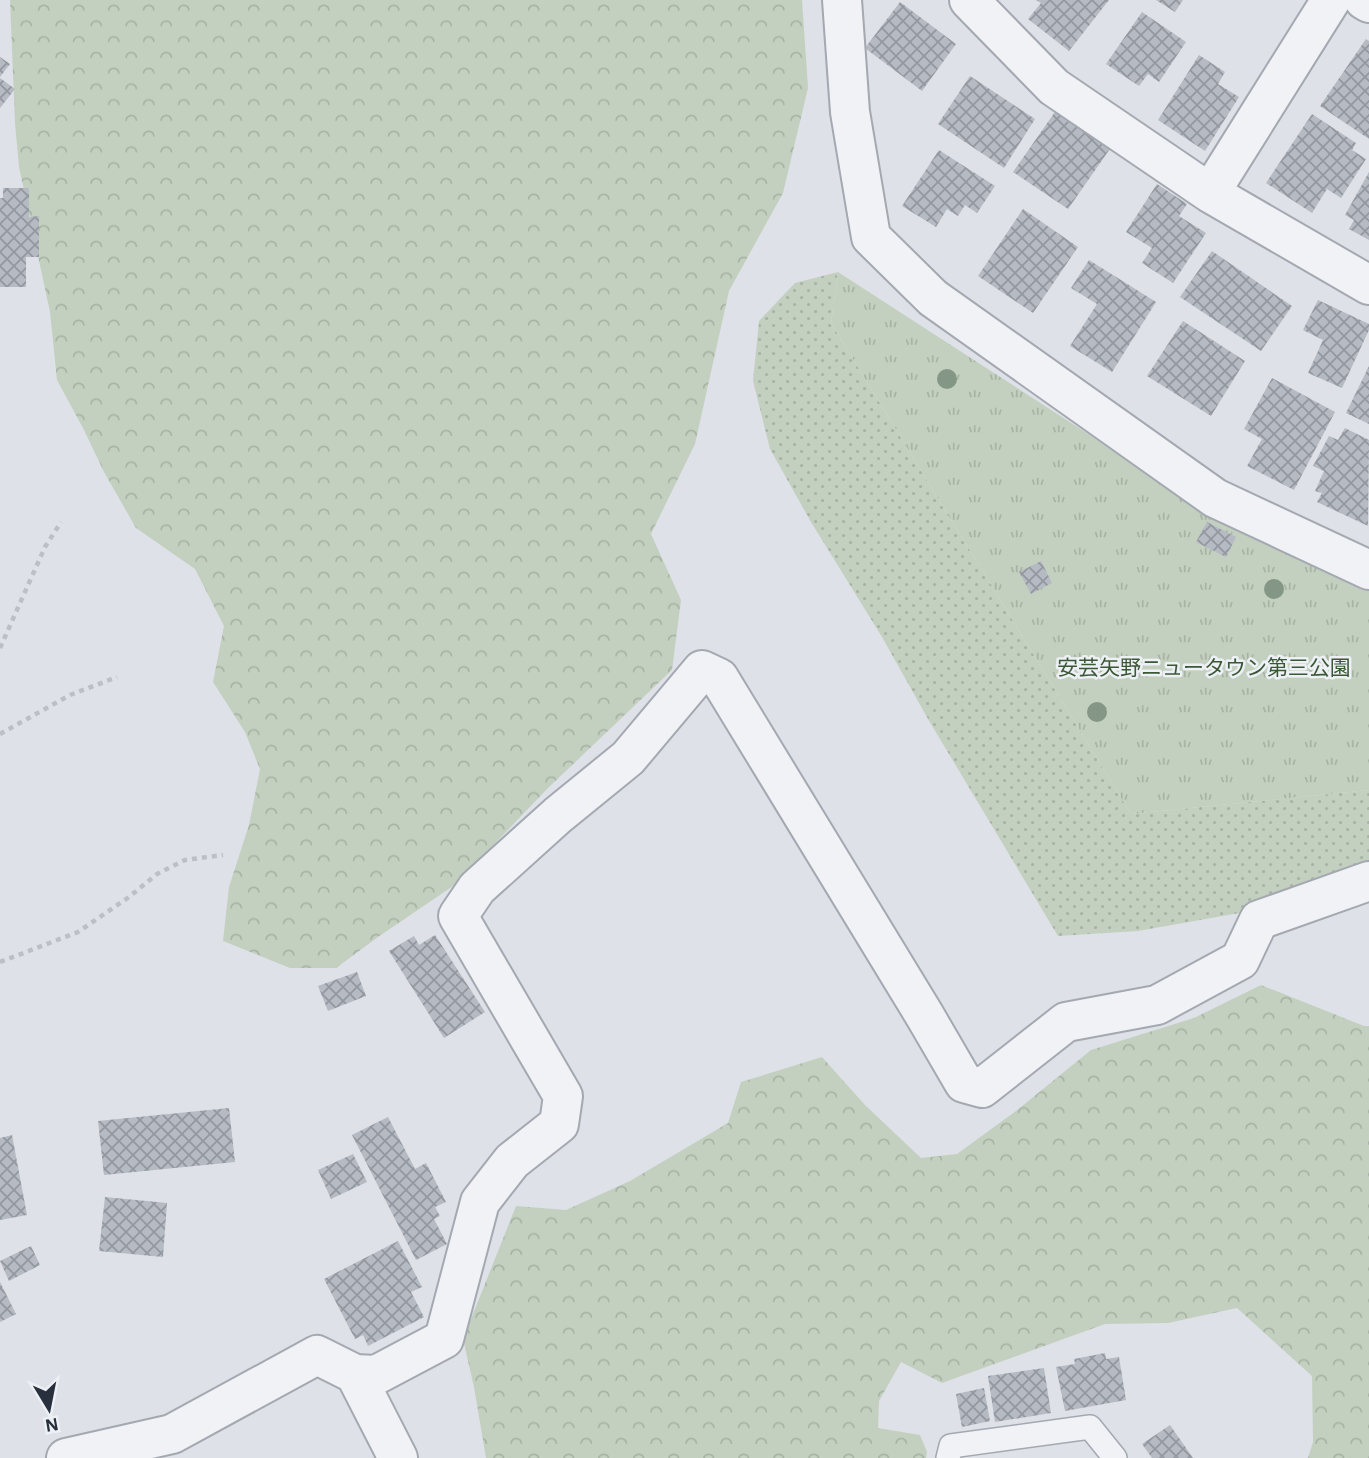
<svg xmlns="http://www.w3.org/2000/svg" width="1369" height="1458" font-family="'Alegreya Sans','Noto Sans JP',sans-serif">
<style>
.grass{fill:url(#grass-dots)}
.forest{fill:url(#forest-crowns)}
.park{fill:url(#park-tufts)}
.building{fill:url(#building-cross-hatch)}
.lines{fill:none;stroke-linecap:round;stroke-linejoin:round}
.lane-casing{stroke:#a4a8b1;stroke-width:26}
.street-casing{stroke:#a4a8b1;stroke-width:42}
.path{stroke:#bcbfc5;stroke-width:4.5;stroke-dasharray:5 5;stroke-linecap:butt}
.lane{stroke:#f0f2f5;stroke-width:23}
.street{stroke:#f0f2f5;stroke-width:38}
.tree{fill:#849686}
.labels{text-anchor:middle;stroke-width:5;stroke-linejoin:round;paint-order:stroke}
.park-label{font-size:21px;fill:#3b5836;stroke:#edf0f5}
</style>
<defs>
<pattern id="grass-dots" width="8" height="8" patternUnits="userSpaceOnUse" patternTransform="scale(1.75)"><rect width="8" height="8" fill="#c3d0bf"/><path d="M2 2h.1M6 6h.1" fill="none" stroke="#a8b3a5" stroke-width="1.8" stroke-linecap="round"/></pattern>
<pattern id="forest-crowns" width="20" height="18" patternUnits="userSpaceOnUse" patternTransform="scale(1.75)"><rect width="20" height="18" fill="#c3d0bf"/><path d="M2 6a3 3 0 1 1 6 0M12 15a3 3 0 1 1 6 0" fill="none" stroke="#a8b3a5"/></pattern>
<pattern id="park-tufts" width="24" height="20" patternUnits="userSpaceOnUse" patternTransform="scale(1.75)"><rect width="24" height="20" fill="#c3d0bf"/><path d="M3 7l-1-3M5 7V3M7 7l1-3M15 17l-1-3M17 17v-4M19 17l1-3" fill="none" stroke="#a8b3a5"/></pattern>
<pattern id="building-cross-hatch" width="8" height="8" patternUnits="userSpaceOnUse" patternTransform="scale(1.75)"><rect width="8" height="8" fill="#b5bac3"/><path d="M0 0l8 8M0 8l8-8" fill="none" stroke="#9398a0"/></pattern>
</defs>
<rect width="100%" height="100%" fill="#dee1e7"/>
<path class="grass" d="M 838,272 L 831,323 L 1131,814 L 1369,790 L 1369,870 L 1245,912 L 1138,931 L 1058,936 L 928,719 L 882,637 L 811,522 L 770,449 L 753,381 L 759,321 L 795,283 Z"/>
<path class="forest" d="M 10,0 L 802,0 L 808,88 L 783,193 L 729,291 L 695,444 L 651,534 L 681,600 L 672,670 L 548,788 L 456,884 L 378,937 L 336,968 L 290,968 L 223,941 L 229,887 L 249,825 L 260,769 L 245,732 L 213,682 L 224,626 L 195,569 L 136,528 L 104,472 L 84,430 L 57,380 L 50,312 L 19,167 L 15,123 Z
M 1261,985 L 1364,1026 L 1369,1026 L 1369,1458 L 1308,1458 L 1313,1442 L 1312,1376 L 1237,1308 L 1168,1323 L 1105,1324 L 942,1383 L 901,1362 L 879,1401 L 878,1428 L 920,1435 L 927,1452 L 926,1458 L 486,1458 L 474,1387 L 463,1339 L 516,1206 L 566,1210 L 630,1181 L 728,1123 L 741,1082 L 822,1057 L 865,1105 L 921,1158 L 957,1154 L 1016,1111 L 1091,1050 L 1194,1018 Z"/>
<path class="park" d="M 838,272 L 1096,439 L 1173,493 L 1231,526 L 1369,591 L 1369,790 L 1131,814 L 831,323 Z"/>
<path class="building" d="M 1036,0 L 1109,0 L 1069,51 L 1028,19 L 1041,3 Z
M 1156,0 L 1183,0 L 1175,12 Z
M 900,2 L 956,44 L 922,91 L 865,48 Z
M 1142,12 L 1186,42 L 1159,82 L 1148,74 L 1139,86 L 1106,64 Z
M 1366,39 L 1369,41 L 1369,139 L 1320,106 Z
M 1199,55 L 1225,72 L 1218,84 L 1239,97 L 1205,151 L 1158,120 Z
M 0,57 L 10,64 L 0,77 Z
M 970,76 L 1035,119 L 1004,168 L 938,124 Z
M 0,78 L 15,89 L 0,108 Z
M 1057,109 L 1112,146 L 1068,209 L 1013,172 Z
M 1312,114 L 1356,143 L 1352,150 L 1366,159 L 1341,198 L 1327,189 L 1312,213 L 1266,183 Z
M 939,150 L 995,186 L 977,213 L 965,205 L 958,216 L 947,209 L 936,227 L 902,206 Z
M 1369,172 L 1369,240 L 1349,229 L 1354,220 L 1345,215 Z
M 1157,184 L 1187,204 L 1179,216 L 1206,233 L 1173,283 L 1142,263 L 1152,248 L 1126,232 Z
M 3,188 L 29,188 L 29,217 L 39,216 L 39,257 L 26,257 L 26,287 L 0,287 L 0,198 L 3,198 Z
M 1023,209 L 1078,247 L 1033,313 L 978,276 Z
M 1212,251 L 1292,306 L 1261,351 L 1180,297 Z
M 1089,260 L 1156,302 L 1112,372 L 1070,346 L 1097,304 L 1071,288 Z
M 1318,300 L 1369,324 L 1369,330 L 1342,388 L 1308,373 L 1323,340 L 1303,330 Z
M 1183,321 L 1245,361 L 1211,416 L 1147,376 Z
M 1369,366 L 1369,424 L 1346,413 Z
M 1272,378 L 1335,412 L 1294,490 L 1247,466 L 1262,439 L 1244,429 Z
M 1345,428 L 1369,440 L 1368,526 L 1317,502 L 1322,493 L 1315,491 L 1324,471 L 1313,466 L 1329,436 L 1338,440 Z
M 1207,522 L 1236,537 L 1226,557 L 1196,542 Z
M 1041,561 L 1052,583 L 1031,594 L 1019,572 Z
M 435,935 L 485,1012 L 444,1038 L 389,951 L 414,936 L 419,945 Z
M 357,972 L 366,996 L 328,1011 L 318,986 Z
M 229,1108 L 235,1162 L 104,1175 L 98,1121 Z
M 388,1117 L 415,1169 L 426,1163 L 446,1202 L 435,1207 L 440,1216 L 434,1219 L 447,1244 L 416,1260 L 352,1135 Z
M 12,1135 L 27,1215 L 0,1220 L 0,1138 Z
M 353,1154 L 367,1182 L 331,1199 L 318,1170 Z
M 105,1197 L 167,1203 L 163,1257 L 99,1251 Z
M 398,1241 L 422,1287 L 411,1292 L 424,1317 L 368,1346 L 363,1335 L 355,1339 L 324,1279 Z
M 31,1246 L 40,1265 L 9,1281 L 0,1261 Z
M 0,1282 L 16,1314 L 0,1322 Z
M 1105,1353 L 1106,1359 L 1119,1357 L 1126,1400 L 1065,1411 L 1056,1367 L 1075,1364 L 1074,1359 Z
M 1044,1368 L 1051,1413 L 995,1422 L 988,1376 Z
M 984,1388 L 990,1421 L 962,1427 L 956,1394 Z
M 1170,1425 L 1193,1458 L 1152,1458 L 1142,1444 Z"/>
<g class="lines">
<defs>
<path id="lane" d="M 948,1458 L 951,1446 L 1090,1427 L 1115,1458"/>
<path id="street" d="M 842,0 L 850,112 L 871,237 L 933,298 L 1215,498 L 1369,570
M 969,0 L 1054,87 L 1210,193 L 1369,285
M 1364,0 L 1369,3
M 1210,193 L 1331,0
M 355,1374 L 398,1458
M 66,1458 L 172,1434 L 317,1355 L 355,1374 L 376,1375 L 444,1339 L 480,1202 L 512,1161 L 559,1124 L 563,1096 L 458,916 L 477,888 L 558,815 L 628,758 L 702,670 L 719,678 L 925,1016 L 964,1083 L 982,1088 L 1066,1022 L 1157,1005 L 1240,960 L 1259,920 L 1369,881"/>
</defs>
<use href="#lane" class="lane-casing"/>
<use href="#street" class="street-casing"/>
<path class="path" d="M 0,648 L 45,547 L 61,522
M 0,734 L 70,695 L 117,677
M 0,962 L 78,932 L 129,897 L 157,874 L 185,860 L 223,855"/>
<use href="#lane" class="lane"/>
<use href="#street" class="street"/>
</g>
<g class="tree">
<circle cx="947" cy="379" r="10"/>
<circle cx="1274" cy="589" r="10"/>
<circle cx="1097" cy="712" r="10"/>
</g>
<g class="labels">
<g class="park-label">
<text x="1204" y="675">安芸矢野ニュータウン第三公園</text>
</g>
</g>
<g transform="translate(49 1409) rotate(170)" stroke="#edf0f5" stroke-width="5" paint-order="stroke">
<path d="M0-5L12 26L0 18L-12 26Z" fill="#282f3d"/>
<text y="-10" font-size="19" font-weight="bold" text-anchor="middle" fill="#282f3d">N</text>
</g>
</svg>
